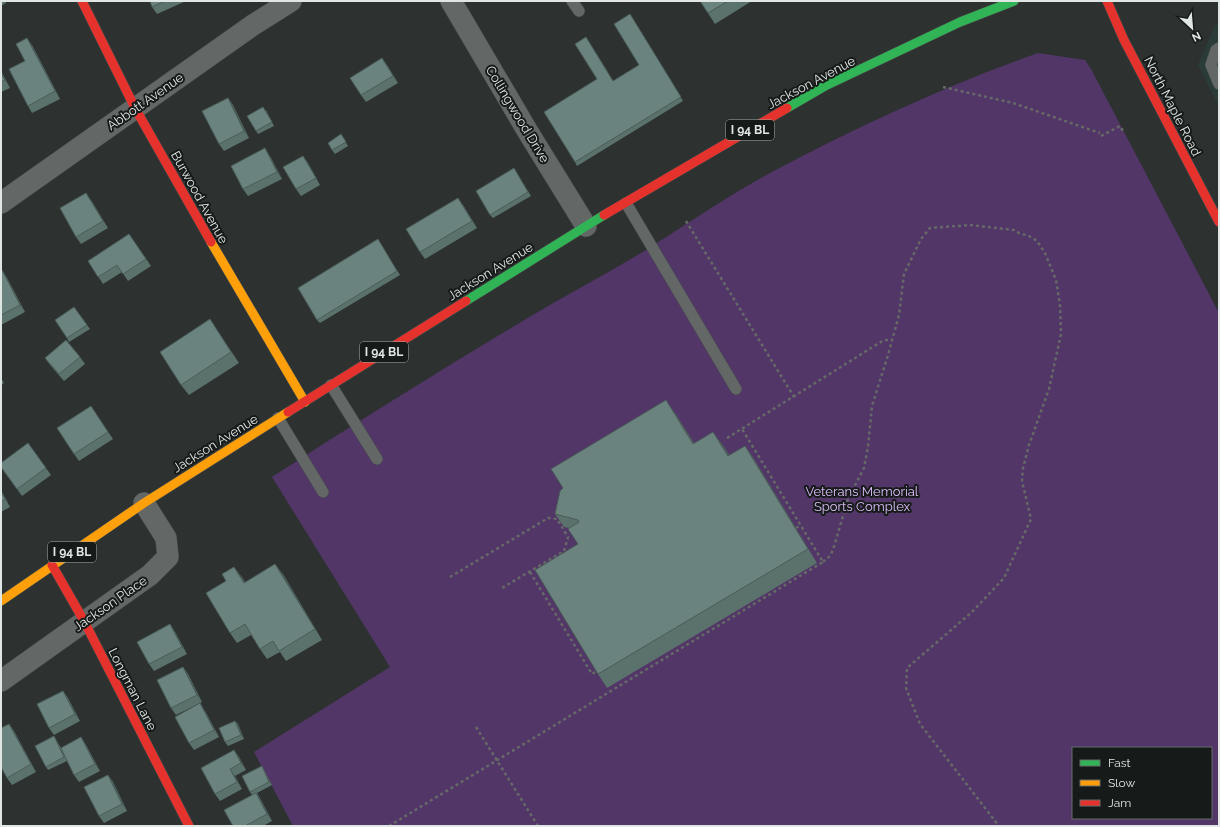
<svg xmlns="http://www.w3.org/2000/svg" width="1220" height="827" font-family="Raleway,sans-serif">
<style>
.built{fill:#2b3c38}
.green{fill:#513667;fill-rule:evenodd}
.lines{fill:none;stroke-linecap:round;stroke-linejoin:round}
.lane-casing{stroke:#4a4f4d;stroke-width:12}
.street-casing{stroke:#4a4f4d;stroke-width:22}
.fast-casing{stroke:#4a4f4d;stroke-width:10}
.slow-casing{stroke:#4a4f4d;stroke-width:10}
.jam-casing{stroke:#4a4f4d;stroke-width:10}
.path{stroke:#666968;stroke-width:2.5;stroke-dasharray:3 3;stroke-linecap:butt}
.lane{stroke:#636766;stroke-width:11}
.street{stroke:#636766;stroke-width:21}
.fast{stroke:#30b455;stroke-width:9}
.slow{stroke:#ff9f0a;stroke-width:9}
.jam{stroke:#e5322d;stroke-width:9}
.wall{fill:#5b716c}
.shaded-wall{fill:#4a5c58}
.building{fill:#6a837e;stroke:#4a5c58}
.labels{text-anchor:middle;stroke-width:4;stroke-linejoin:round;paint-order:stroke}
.shield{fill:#161b1a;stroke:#a3a9a7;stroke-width:1}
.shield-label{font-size:12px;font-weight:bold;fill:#dfe6e4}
.street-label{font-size:13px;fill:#dfe6e4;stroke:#161b1a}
.park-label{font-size:13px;fill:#debefa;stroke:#161b1a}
</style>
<rect width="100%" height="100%" fill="#2d3231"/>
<path class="built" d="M 1219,24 L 1219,106 L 1198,65 L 1215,25 Z"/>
<path class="green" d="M 1038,53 L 1085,60 L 1091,69 L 1219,313 L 1219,826 L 293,826 L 254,752 L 390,667 L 272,477 C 356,423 441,370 526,319 C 564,296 603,276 641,253 C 685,226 727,196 772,172 C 858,126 946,86 1038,53 ZM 1073,748 L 1211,748 L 1211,818 L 1073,818 Z"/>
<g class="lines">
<defs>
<path id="lane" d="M 572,1 L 579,11
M 1219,48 L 1216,50 L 1211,65 L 1219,84
M 626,203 L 736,389
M 331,385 L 377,459
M 278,418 L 323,492"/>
<path id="street" d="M 451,1 L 528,132 L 586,226
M 1,203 L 253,25 L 291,1
M 1,681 L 150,575 L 168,557 L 166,538 L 144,503"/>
<path id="fast" d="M 787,108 L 825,86 L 960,22 L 1014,1
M 466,301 L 604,215"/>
<path id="slow" d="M 211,242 L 305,402
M 1,601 L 144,503 L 288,412"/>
<path id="jam" d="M 82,1 L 135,108 L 211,242
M 1107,1 L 1124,40 L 1219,222
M 604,215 L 787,108
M 288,412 L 466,301
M 52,565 L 84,621 L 189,826"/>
</defs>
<use href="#lane" class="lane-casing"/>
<use href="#street" class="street-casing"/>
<use href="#fast" class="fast-casing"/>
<use href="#slow" class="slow-casing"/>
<use href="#jam" class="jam-casing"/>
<path class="path" d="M 943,87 L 1013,103 L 1100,133
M 1101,136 L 1120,126 L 1123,131
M 686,221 L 794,397
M 727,438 L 884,340 L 892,340
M 796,528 L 801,525
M 823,562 L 830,556 L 833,550 L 848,499 L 864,468 L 868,447 L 872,406 L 888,355 L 899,315 L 904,274 L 921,239 L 930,228 L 970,225 L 1014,230 L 1019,233 L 1029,236 L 1037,241 L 1045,253 L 1056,280 L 1060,305 L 1061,334 L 1049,389 L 1029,445 L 1023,468 L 1022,481 L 1031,519 L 1004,578 L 972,612 L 907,668 L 906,688 L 920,724 L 999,826
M 530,572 L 592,674 L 597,671
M 450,577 L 548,518 L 557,519 L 568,537 L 564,551 L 502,588
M 476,727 L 538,826
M 389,826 L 823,562 L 742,429"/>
<use href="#lane" class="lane"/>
<use href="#street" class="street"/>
<use href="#fast" class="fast"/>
<use href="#slow" class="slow"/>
<use href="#jam" class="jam"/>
</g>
<path class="wall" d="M 1,1 L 5,1 L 6,3 L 1,6 Z
M 150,1 L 186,1 L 157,14 L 152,7 Z
M 700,1 L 752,1 L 715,24 Z
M 630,14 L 683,101 L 577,166 L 575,162 L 613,81 L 639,65 Z
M 32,45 L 60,99 L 32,113 L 28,106 L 25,61 Z
M 387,65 L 398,83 L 366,102 L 361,95 Z
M 1,71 L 10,88 L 1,92 Z
M 228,98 L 233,105 L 249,138 L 224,151 L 219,144 Z
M 266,110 L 274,126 L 258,134 L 256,131 Z
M 341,134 L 348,146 L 335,154 L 332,150 Z
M 270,156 L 282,179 L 248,196 L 243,189 Z
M 303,156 L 308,163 L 320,185 L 301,196 L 296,189 Z
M 516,172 L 531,196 L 493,218 L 490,215 Z
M 91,200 L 108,228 L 81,244 L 76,237 Z
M 463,205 L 477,228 L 425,259 L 420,252 Z
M 129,234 L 151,266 L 128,281 L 122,272 L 103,284 L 88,261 Z
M 380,243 L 400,275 L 320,323 L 317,320 Z
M 2,270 L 7,278 L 25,312 L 1,325 L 1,271 Z
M 74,307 L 90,329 L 69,342 L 67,338 Z
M 217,330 L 239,363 L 189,395 L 181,385 Z
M 80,357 L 85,364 L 64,381 L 50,365 L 45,358 Z
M 1,378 L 4,383 L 1,385 Z
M 675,413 L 694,443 L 723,445 L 729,455 L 745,446 L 754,459 L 817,563 L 607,688 L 598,674 L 578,544 L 569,528 L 564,527 L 555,514 Z
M 96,414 L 113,439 L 79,461 L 74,454 Z
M 28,443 L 51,475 L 22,496 L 1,467 Z
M 1,490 L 10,507 L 1,512 Z
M 283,574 L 322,640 L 286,661 L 280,652 L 267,659 L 260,649 L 251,635 L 237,643 L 230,633 L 242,577 L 245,582 Z
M 175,632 L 187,654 L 154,671 L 149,664 Z
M 183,667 L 188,674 L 202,702 L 176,715 L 171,708 Z
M 63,691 L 68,698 L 80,721 L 54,735 L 49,728 Z
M 205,711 L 219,737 L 194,750 L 189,743 Z
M 235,721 L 238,724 L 244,739 L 228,746 L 225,742 Z
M 9,724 L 14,731 L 36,772 L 12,785 L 7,778 Z
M 54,736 L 61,748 L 81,737 L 86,745 L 100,771 L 79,782 L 74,775 L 67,761 L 48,770 L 46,767 Z
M 234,750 L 239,757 L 246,770 L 235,776 L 242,789 L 220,801 L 215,794 Z
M 264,770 L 272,785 L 257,793 L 261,800 L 272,821 L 263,826 L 233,826 L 252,795 L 250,792 Z
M 108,775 L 113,782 L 127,811 L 104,823 L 99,816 Z"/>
<path class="shaded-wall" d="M 27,38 L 32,45 L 60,99 L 55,91 Z
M 382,58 L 387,65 L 398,83 L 393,76 Z
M 1,71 L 10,88 L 5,80 L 1,73 Z
M 228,98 L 233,105 L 249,138 L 244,131 Z
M 265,148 L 270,156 L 282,179 L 277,172 Z
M 303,156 L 308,163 L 320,185 L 316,178 Z
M 86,193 L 91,200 L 108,228 L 103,221 Z
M 458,198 L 463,205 L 477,228 L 472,221 Z
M 2,270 L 7,278 L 25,312 L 20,305 Z
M 210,319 L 217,330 L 239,363 L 231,352 Z
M 666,400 L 675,413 L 702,457 L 693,444 Z
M 713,432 L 723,445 L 737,469 L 728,456 Z
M 745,446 L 754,459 L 817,563 L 808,549 Z
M 1,490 L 10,507 L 5,499 L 1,492 Z
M 275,564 L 283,574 L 322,640 L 315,629 Z
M 234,567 L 242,577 L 251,593 L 244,583 Z
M 170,624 L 175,632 L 187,654 L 182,647 Z
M 183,667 L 188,674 L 202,702 L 197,695 Z
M 63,691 L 68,698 L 80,721 L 75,714 Z
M 200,703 L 205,711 L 219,737 L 214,730 Z
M 235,721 L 238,724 L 244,739 L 241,735 Z
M 9,724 L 14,731 L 36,772 L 31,764 Z
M 81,737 L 86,745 L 100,771 L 95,764 Z
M 234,750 L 239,757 L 246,770 L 241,763 Z
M 262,766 L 264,770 L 272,785 L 269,782 Z
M 230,769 L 235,776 L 242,789 L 237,782 Z
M 108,775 L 113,782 L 127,811 L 122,804 Z
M 256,793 L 261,800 L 272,821 L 267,814 Z"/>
<path class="building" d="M 150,1 L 165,1 L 152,7 Z
M 700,1 L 728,1 L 708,13 Z
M 630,14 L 681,97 L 575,162 L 544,112 L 597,79 L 575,44 L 586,37 L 613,81 L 639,65 L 614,24 Z
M 27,38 L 55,91 L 28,106 L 9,69 L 25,61 L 16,44 Z
M 382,58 L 393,76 L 361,95 L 350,78 Z
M 1,73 L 5,80 L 1,82 Z
M 228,98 L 244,131 L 219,144 L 202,111 Z
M 263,107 L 272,122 L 256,131 L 247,116 Z
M 341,134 L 346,142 L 332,150 L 328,143 Z
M 265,148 L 277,172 L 243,189 L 231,166 Z
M 303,156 L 316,178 L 296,189 L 283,167 Z
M 514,168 L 528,192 L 490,215 L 476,191 Z
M 86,193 L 103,221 L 76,237 L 60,208 Z
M 458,198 L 472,221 L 420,252 L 406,229 Z
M 129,234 L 146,259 L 123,274 L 117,265 L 98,277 L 88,261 Z
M 378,239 L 397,271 L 317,320 L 298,288 Z
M 2,270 L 20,305 L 1,315 L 1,271 Z
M 74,307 L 87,325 L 67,338 L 55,320 Z
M 210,319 L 231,352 L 181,385 L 160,352 Z
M 66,340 L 80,357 L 59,374 L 45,358 Z
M 666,400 L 693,444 L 713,432 L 728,456 L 745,446 L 808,549 L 598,674 L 535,570 L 578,544 L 568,529 L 579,522 L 578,520 L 555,514 L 560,491 L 563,488 L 551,469 Z
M 91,406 L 108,432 L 74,454 L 57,428 Z
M 28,443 L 46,468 L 17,489 L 1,467 L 1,463 Z
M 1,492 L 5,499 L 1,502 Z
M 275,564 L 315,629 L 279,651 L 273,641 L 260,649 L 245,624 L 230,633 L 206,593 L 226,581 L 222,574 L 234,567 L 244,583 Z
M 170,624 L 182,647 L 149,664 L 137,642 Z
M 183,667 L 197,695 L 171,708 L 157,680 Z
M 63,691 L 75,714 L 49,728 L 37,704 Z
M 200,703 L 214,730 L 189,743 L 175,717 Z
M 235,721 L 241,735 L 225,742 L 219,728 Z
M 9,724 L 31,764 L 7,778 L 1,767 L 1,728 Z
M 54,736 L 64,757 L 46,767 L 35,746 Z
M 81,737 L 95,764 L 74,775 L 61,748 Z
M 234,750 L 241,763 L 230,769 L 237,782 L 215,794 L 201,768 Z
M 262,766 L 269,782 L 250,792 L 242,776 Z
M 108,775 L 122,804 L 99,816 L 84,787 Z
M 256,793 L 267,814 L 245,826 L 233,826 L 224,810 Z"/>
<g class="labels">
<g class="shield">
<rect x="726" y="120" width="48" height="20" rx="3"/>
<rect x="360" y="342" width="48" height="20" rx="3"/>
<rect x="48" y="542" width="48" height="20" rx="3"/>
</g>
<g class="shield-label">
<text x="750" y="134">I 94 BL</text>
<text x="384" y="356">I 94 BL</text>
<text x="72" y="556">I 94 BL</text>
</g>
<g class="street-label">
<text transform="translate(811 82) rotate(-28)" y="5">Jackson Avenue</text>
<text transform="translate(145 101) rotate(-35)" y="5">Abbott Avenue</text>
<text transform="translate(1173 106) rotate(63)" y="5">North Maple Road</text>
<text transform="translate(518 114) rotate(59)" y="5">Collingwood Drive</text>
<text transform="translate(200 197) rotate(61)" y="5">Burwood Avenue</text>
<text transform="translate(490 271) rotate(-32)" y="5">Jackson Avenue</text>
<text transform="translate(215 443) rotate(-32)" y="5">Jackson Avenue</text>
<text transform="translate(110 603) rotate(-35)" y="5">Jackson Place</text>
<text transform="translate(133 689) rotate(63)" y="5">Longman Lane</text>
</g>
<g class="park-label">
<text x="862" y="496">Veterans Memorial<tspan x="862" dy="15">Sports Complex</tspan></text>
</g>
</g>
<rect width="1220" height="827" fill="none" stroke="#dfe6e4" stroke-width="4"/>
<rect x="1072" y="747" width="140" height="72" fill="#161b1a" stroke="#666c6b"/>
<rect x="1080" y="760" width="20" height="6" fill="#30b455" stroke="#666c6b"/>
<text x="1108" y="767" font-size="12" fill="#dfe6e4">Fast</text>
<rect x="1080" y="780" width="20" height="6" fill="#ff9f0a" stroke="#666c6b"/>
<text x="1108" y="787" font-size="12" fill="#dfe6e4">Slow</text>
<rect x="1080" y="800" width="20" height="6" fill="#e5322d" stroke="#666c6b"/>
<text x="1108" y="807" font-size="12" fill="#dfe6e4">Jam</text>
<g transform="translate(1192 28) rotate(154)" stroke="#161b1a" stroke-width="3" paint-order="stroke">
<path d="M0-3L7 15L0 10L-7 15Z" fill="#dfe6e4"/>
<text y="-6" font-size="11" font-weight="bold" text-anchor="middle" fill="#dfe6e4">N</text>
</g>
</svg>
